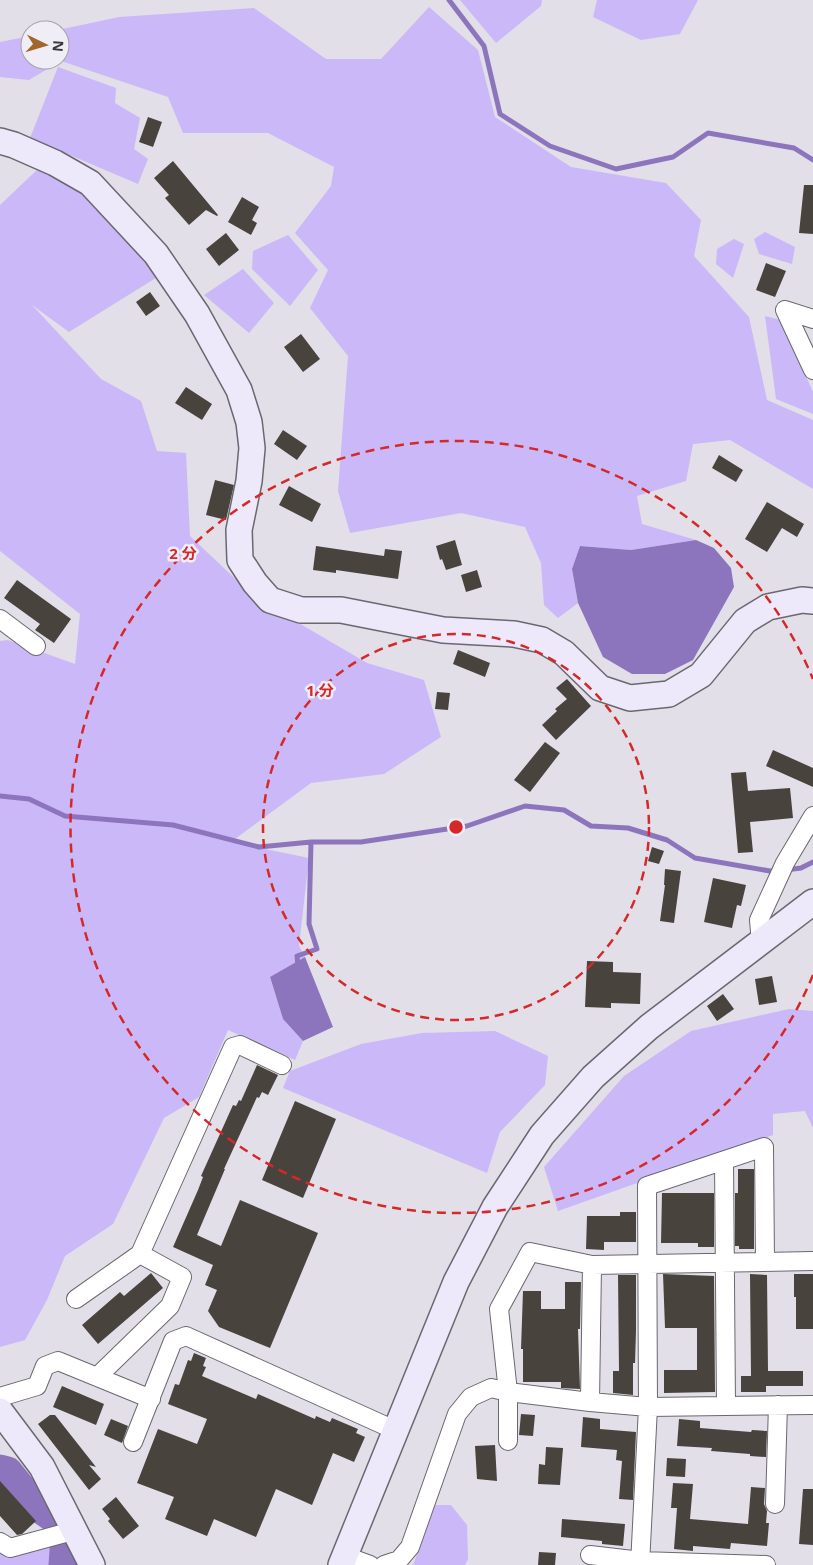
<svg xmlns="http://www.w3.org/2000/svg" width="813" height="1565" font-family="'Open Sans','Noto Sans JP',sans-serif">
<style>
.green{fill:#cbb8f8}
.water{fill:#8d75be}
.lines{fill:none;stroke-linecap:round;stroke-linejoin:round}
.stream{stroke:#8d75be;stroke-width:5}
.river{stroke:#8d75be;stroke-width:29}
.building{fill:#49433e}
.street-casing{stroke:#6a686f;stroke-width:20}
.secondary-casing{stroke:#6a686f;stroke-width:28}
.street{stroke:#fff;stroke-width:18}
.secondary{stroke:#eee8fb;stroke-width:25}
.ring{fill:none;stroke:#d62828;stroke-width:2.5;stroke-dasharray:9 6}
.centre{fill:#d62828;stroke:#efedf5;stroke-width:2.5}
.ring-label{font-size:15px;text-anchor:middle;font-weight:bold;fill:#d62828;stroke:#efedf5;stroke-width:5;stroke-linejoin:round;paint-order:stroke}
</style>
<rect width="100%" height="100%" fill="#e2dfe8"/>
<path class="green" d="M 460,0 L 542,0 L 541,6 L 496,43 Z
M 597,0 L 698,0 L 680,34 L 641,40 L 593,17 Z
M 429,7 L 478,50 L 495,117 L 571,167 L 666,183 L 701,220 L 694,256 L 749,317 L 767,400 L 813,420 L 813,489 L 730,440 L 693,444 L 686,481 L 637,496 L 642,524 L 696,540 L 631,550 L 580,546 L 572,569 L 578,603 L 558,618 L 544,605 L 541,563 L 525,527 L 461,513 L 350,533 L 338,491 L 348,356 L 310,308 L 328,270 L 295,233 L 331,186 L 334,167 L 268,133 L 183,133 L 168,97 L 61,61 L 29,80 L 0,77 L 0,42 L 30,36 L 30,60 L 60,60 L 60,30 L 58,30 L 119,17 L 254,8 L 326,59 L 381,59 Z
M 58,67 L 116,88 L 115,103 L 140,118 L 134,149 L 148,159 L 138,184 L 30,138 Z
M 39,168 L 93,200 L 159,276 L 69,332 L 32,305 L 101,379 L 141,401 L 157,451 L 186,453 L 190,536 L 244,587 L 297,622 L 367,663 L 424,680 L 441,737 L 384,774 L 311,783 L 231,842 L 309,858 L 299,946 L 305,957 L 270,978 L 283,1019 L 303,1041 L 295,1060 L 228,1030 L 199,1097 L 164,1118 L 113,1224 L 65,1256 L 47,1300 L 25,1340 L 0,1347 L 0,641 L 8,640 L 75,664 L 80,614 L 0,551 L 0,205 Z
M 765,232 L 795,247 L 792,264 L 759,254 L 754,239 Z
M 288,235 L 318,270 L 290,306 L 252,269 L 253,251 Z
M 734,239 L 744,244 L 733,278 L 716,264 L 717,249 Z
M 243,269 L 274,303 L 249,333 L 204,295 Z
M 765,316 L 781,320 L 813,392 L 813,414 L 776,399 Z
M 789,1009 L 813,1011 L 813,1128 L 805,1111 L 773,1114 L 773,1135 L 558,1211 L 544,1167 L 624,1076 L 691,1031 Z
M 495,1031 L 548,1056 L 545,1085 L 500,1132 L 487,1173 L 283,1088 L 290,1071 L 361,1044 L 422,1033 Z
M 435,1505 L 451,1505 L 467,1525 L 468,1559 L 465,1565 L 413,1565 Z
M 58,1540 L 57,1565 L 0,1565 L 0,1550 Z"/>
<path class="water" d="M 696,540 L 714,548 L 731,568 L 734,587 L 693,660 L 665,674 L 632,674 L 603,657 L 578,603 L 572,569 L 580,546 L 631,550 Z
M 305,957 L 333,1027 L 303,1041 L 283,1019 L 270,977 Z"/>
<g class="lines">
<path class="stream" d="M 449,0 L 484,46 L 500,114 L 550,146 L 616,169 L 673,157 L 708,133 L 794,148 L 813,160
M 0,796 L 29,799 L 65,816 L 173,825 L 259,847 L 311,842 L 361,842 L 467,826 L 525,806 L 564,810 L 591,826 L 628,828 L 667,840 L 695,858 L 770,871 L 778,871
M 786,870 L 801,868 L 813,862
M 298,966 L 297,956 L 317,949 L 309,924 L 311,842"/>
<path class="river" d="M 0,1469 L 8,1471 L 36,1506 L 57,1521 L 65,1536 L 63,1565"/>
</g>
<path class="building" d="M 148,117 L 162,122 L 153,147 L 139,142 Z
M 173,161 L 218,215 L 217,216 L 206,210 L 189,225 L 165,198 L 169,195 L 154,178 Z
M 804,185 L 813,185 L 813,234 L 799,233 Z
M 242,197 L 259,207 L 252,220 L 257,223 L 251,235 L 228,222 Z
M 226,233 L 239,250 L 219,266 L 206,249 Z
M 766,263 L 786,271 L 775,297 L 756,290 Z
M 150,292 L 160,306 L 146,316 L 136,302 Z
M 301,334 L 320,359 L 303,372 L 284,347 Z
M 186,387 L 212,404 L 202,420 L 175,403 Z
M 283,430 L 307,446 L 297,460 L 274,444 Z
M 719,455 L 743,470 L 736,482 L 712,468 Z
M 215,480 L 234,485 L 226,520 L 206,515 Z
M 289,486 L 321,504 L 312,522 L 279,505 Z
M 767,502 L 804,524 L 797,537 L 782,528 L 767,552 L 745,539 Z
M 455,540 L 462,565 L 446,570 L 442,559 L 440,560 L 436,546 Z
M 316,546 L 384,556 L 385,549 L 402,551 L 398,579 L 336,570 L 336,573 L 313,570 Z
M 477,570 L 482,587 L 466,592 L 461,575 Z
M 17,580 L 71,619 L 54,643 L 35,630 L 40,624 L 4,598 Z
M 458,650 L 490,663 L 485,677 L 453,664 Z
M 567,679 L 591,706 L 556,740 L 542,725 L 557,711 L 555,709 L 567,699 L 556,688 Z
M 437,692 L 450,693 L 448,710 L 435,709 Z
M 545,742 L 560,753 L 530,792 L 514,780 Z
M 773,750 L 813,768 L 813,787 L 766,766 Z
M 746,772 L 748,791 L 790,788 L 793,818 L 750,822 L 753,852 L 738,853 L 731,773 Z
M 652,847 L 664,851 L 659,864 L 648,861 Z
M 665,869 L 681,871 L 674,923 L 660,921 L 665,885 L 664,885 Z
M 713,878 L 746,885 L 741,906 L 737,905 L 732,928 L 704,922 Z
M 587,961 L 613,962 L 613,972 L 641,973 L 640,1004 L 611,1003 L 611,1008 L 585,1007 Z
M 772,976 L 777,1002 L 759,1005 L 755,979 Z
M 723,994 L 734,1009 L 717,1021 L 707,1006 Z
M 257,1065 L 278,1075 L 268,1095 L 262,1092 L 259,1098 L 257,1097 L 224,1169 L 225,1169 L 197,1235 L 221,1246 L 240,1200 L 318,1233 L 270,1348 L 219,1327 L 208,1311 L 217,1290 L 205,1285 L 213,1265 L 173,1247 L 198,1190 L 203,1177 L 201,1176 L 233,1105 L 236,1106 L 239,1100 L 241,1101 Z
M 295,1101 L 336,1119 L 303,1198 L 262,1180 Z
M 738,1169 L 754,1169 L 754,1249 L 739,1249 L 739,1246 L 735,1246 L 735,1193 L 738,1193 Z
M 662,1193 L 714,1193 L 714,1247 L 698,1247 L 698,1243 L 661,1243 Z
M 620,1212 L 636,1212 L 636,1242 L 604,1242 L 604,1250 L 586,1249 L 587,1216 L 620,1216 Z
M 151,1273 L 163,1288 L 98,1344 L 82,1325 L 120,1292 L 124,1296 Z
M 663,1274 L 714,1276 L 715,1392 L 664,1393 L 664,1370 L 697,1370 L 697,1328 L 665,1328 Z
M 750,1274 L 767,1275 L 768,1371 L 803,1371 L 803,1386 L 766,1386 L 766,1392 L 741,1392 L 741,1376 L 751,1376 Z
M 794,1274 L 813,1274 L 813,1329 L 796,1329 L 796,1297 L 794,1297 Z
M 618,1275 L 636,1275 L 636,1331 L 635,1363 L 633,1363 L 633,1395 L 613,1393 L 613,1371 L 619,1371 Z
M 565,1282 L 581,1282 L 580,1329 L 578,1329 L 580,1389 L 561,1388 L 561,1382 L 523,1382 L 523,1349 L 521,1349 L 523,1291 L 541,1291 L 541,1309 L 565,1309 Z
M 194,1353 L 206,1358 L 203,1366 L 206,1367 L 202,1376 L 256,1399 L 258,1394 L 315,1419 L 316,1416 L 330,1422 L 332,1418 L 358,1429 L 356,1433 L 365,1437 L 354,1462 L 333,1453 L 312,1505 L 276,1489 L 256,1537 L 214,1519 L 207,1536 L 165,1519 L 174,1497 L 137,1483 L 158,1429 L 197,1444 L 207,1419 L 168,1404 L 175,1384 L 179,1385 L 188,1360 L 191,1361 Z
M 62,1386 L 104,1404 L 96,1425 L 53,1407 Z
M 521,1414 L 535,1415 L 533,1436 L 519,1435 Z
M 50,1415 L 55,1415 L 96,1467 L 89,1465 L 101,1479 L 89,1490 L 38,1424 Z
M 583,1417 L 600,1419 L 600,1429 L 636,1432 L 633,1500 L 619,1499 L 622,1461 L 616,1460 L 617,1450 L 581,1447 Z
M 111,1419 L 128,1426 L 122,1443 L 104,1435 Z
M 679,1419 L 700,1421 L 700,1428 L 751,1432 L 752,1430 L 767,1431 L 766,1457 L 750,1456 L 750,1454 L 711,1451 L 712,1448 L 677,1446 Z
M 495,1445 L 497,1481 L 477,1479 L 475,1446 Z
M 546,1447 L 563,1448 L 560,1485 L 538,1484 L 539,1464 L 545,1465 Z
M 667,1458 L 686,1459 L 685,1477 L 666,1476 Z
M 0,1481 L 36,1521 L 22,1534 L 17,1535 L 0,1516 Z
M 673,1483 L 693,1484 L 690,1519 L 748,1524 L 751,1487 L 765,1488 L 764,1504 L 767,1511 L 766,1523 L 769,1523 L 767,1546 L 731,1543 L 730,1549 L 693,1546 L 693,1551 L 674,1549 L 677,1508 L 671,1508 Z
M 803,1489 L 813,1489 L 813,1545 L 799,1544 Z
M 116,1497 L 139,1526 L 123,1539 L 108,1521 L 110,1519 L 102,1509 Z
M 562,1519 L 625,1524 L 623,1546 L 602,1544 L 602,1541 L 561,1537 Z
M 539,1552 L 556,1553 L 555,1565 L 538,1565 Z"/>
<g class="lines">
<defs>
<path id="street" d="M 785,310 L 813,370
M 785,310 L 813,319
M 0,619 L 36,646
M 761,943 L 759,920 L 785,863 L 813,816
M 724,1161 L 726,1406
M 140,1254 L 233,1047 L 240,1045 L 282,1065
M 76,1299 L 140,1254 L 182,1277 L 170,1306 L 97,1377
M 0,1397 L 37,1386 L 45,1366 L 58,1361 L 151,1399
M 590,1402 L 592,1265
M 508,1441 L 508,1392 L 590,1402 L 648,1407 L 813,1405
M 133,1442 L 173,1341 L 186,1336 L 397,1431
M 775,1504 L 778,1405
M 0,1542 L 10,1548 L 76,1530
M 590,1555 L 641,1561 L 766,1565
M 345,1556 L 370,1565
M 384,1565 L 399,1560 L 410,1547 L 457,1414 L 471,1397 L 491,1388 L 508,1392 L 499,1309 L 530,1252 L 592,1265 L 813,1261
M 640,1565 L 648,1407 L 647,1186 L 764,1147 L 765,1262"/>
<path id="secondary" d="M 0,141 L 14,145 L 55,163 L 90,183 L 156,254 L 197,314 L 239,390 L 249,422 L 252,448 L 249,481 L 239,530 L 240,560 L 255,583 L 270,600 L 301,610 L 341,610 L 443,630 L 514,634 L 542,640 L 564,653 L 600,688 L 630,698 L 669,694 L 701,675 L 745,621 L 768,607 L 802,600 L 813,601
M 0,1411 L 42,1467 L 92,1565
M 341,1565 L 456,1282 L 495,1207 L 542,1135 L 593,1077 L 649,1027 L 813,902"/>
</defs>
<use href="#street" class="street-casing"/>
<use href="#secondary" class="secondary-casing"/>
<use href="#street" class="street"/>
<use href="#secondary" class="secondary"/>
</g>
<g class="ring">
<circle cx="456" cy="827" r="193"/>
<path d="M813 975A386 386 0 1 1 813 679"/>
</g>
<circle cx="456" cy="827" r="8" class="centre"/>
<g class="ring-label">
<text x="183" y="559">2 分</text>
<text x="320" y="696">1 分</text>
</g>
<g transform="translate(45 45) rotate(95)"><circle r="24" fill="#efedf5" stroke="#a6a4aa"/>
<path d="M0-4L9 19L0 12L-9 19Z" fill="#a3662a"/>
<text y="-8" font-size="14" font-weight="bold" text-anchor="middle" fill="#38373a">N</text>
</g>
</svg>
